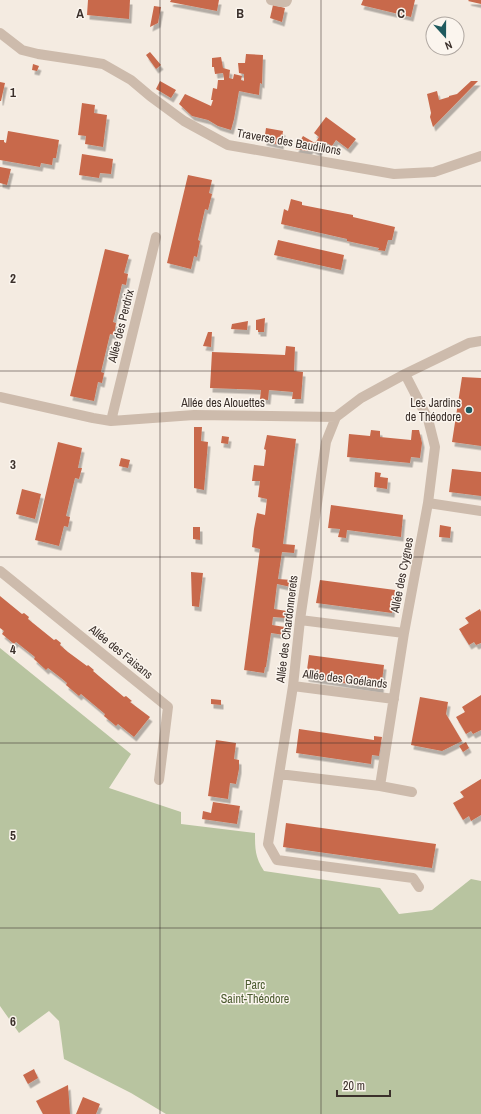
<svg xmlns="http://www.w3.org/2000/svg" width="481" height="1114" font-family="'Archivo Narrow',sans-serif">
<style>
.green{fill:#b8c4a0}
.building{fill:#c8694b;filter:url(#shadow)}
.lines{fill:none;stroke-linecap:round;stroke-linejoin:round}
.minor{stroke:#cdbbac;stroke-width:10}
.grid{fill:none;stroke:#3b302b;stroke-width:1;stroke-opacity:0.55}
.poi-dot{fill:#1f5a5e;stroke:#fbf5ee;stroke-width:1.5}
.labels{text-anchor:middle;stroke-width:3;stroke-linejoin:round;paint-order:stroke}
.street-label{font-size:12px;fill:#3b302b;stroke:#fbf5ee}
.poi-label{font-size:12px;fill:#3b302b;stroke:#fbf5ee;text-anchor:end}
.park-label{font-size:12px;fill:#4a5a2e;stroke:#fbf5ee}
.grid-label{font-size:13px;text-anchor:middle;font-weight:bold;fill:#3b302b;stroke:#fbf5ee;stroke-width:3;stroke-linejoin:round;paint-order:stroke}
</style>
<defs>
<filter id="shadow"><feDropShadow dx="2.5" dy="4.5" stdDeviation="0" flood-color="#0004"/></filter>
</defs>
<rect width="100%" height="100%" fill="#f4ebe1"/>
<path class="green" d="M 0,648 L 131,754 L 109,788 L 181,812 L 181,824 L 255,833 C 255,849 255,857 264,871 L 380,888 L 399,914 L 432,910 L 471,879 L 481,881 L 481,1114 L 166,1114 L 131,1093 L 64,1059 L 59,1021 L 49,1011 L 19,1033 L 0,1006 Z"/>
<path class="building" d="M 88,0 L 130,0 L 129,19 L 87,15 Z
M 171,0 L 219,0 L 217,11 L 170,2 Z
M 363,0 L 415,0 L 411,17 L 361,5 Z
M 469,0 L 481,0 L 481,4 L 468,1 Z
M 273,5 L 285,8 L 282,22 L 270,18 Z
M 154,6 L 161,7 L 158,23 L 150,27 Z
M 150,52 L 161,65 L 156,69 L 146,55 Z
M 246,54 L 263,55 L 262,84 L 260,83 L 259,95 L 239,91 L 234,119 L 231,130 L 218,126 L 208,120 L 192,116 L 179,104 L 185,94 L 211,106 L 213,100 L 211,100 L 213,88 L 217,89 L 218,80 L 224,80 L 224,78 L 223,73 L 215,74 L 214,67 L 212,67 L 212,58 L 221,57 L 223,68 L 230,70 L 229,78 L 233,79 L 234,74 L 242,76 L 241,80 L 244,81 L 244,74 L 239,73 L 238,63 L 245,63 Z
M 33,64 L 39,66 L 37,71 L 32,70 Z
M 160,81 L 176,90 L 171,98 L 156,89 Z
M 471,81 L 478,81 L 433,127 L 430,117 L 431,113 L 427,94 L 437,91 L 439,100 L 449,97 L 449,96 L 457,94 Z
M 0,82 L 5,83 L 1,101 L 0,101 Z
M 82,103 L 95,105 L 94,113 L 107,115 L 103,147 L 85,144 L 86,136 L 78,135 Z
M 326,117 L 356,139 L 348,149 L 336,140 L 332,146 L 325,142 L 318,152 L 311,148 L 309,151 L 295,149 L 303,136 L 315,143 L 319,137 L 314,133 Z
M 266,128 L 283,131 L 281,145 L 264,141 Z
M 8,131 L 59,140 L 56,158 L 53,158 L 52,165 L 41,163 L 40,167 L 0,160 L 0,140 L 4,140 L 4,142 L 6,143 Z
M 82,154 L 113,159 L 111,174 L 100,173 L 99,178 L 79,175 Z
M 0,167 L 11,169 L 7,185 L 0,183 Z
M 188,175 L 212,180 L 209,193 L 212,194 L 208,210 L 205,209 L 198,240 L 200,241 L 197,257 L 194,256 L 191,269 L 167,263 Z
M 291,199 L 302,202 L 302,205 L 353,215 L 353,217 L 395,227 L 392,240 L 388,240 L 385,251 L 378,250 L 379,248 L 347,241 L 347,239 L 281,224 L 284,209 L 288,211 Z
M 278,240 L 344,255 L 341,270 L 274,255 Z
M 105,249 L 129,255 L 124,273 L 128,274 L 126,285 L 122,284 L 113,322 L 116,323 L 114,335 L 110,334 L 101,372 L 104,373 L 102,383 L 98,382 L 94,401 L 70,396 Z
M 265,318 L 264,332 L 258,332 L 258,330 L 256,330 L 256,320 Z
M 248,321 L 247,330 L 231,329 L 232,324 Z
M 208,332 L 212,332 L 211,347 L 203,346 Z
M 286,346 L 295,347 L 294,371 L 303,372 L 301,399 L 292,399 L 293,392 L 269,390 L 268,400 L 260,399 L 261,390 L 210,388 L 212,352 L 285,355 Z
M 462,377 L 481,378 L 481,446 L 452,442 Z
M 194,427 L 202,427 L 201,441 L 208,442 L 204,490 L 194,488 Z
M 371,430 L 380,431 L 380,437 L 411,440 L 412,430 L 419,430 L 422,443 L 420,458 L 411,457 L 410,463 L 347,457 L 349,434 L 370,436 Z
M 267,435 L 296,439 L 283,544 L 295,545 L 294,553 L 282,552 L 278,579 L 292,580 L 291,587 L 277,584 L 274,609 L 287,611 L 286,618 L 273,617 L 272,625 L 285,627 L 284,635 L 271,633 L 266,667 L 265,667 L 264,673 L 244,670 L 260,549 L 252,547 L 254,529 L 257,513 L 265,515 L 267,499 L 258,497 L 260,481 L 252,481 L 254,465 L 264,466 L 266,450 L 264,449 Z
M 222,436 L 229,437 L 228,444 L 221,443 Z
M 58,442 L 82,448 L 78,468 L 82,468 L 79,479 L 75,478 L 66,516 L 70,517 L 68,527 L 64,526 L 59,546 L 35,540 Z
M 121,458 L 130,460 L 128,468 L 119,466 Z
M 452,469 L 481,472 L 481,496 L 449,492 Z
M 375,472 L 381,473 L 380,477 L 388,478 L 387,489 L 374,487 Z
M 22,489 L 41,494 L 35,519 L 16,514 Z
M 331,505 L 403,515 L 401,537 L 347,530 L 346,538 L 338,537 L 340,529 L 328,528 Z
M 440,525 L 451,527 L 450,538 L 439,537 Z
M 193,527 L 200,527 L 200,540 L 193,539 Z
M 191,572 L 203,573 L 199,607 L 192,606 Z
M 320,580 L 395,590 L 392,613 L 316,603 Z
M 0,596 L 22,614 L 24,613 L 29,617 L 28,619 L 54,640 L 56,639 L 61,643 L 60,645 L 68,652 L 87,666 L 88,665 L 94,670 L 93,671 L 124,697 L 126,696 L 132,701 L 130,702 L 150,717 L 134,737 L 118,724 L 116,726 L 104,716 L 105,714 L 81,694 L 79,696 L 66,685 L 67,683 L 61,678 L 48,668 L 46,670 L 34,659 L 35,657 L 16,642 L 14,644 L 2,634 L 4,631 L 0,628 Z
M 480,609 L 481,612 L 481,643 L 476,645 L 474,642 L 469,645 L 459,629 L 469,623 L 465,618 Z
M 309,655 L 384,665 L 381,689 L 306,677 Z
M 481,695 L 481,730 L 473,734 L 471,731 L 466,734 L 456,717 L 465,712 L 462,707 Z
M 420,697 L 448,702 L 446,714 L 462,741 L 442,751 L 411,745 Z
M 211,699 L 221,700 L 221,705 L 211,704 Z
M 299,729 L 374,740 L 374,736 L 382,737 L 379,756 L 372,755 L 371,764 L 296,753 Z
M 216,740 L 236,743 L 234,759 L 239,760 L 239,769 L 236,784 L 230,783 L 228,799 L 208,796 Z
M 466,742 L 469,748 L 463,752 L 459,746 Z
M 481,779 L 481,815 L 471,821 L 469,816 L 463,820 L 453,803 L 464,797 L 460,792 Z
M 213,802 L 240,806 L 237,824 L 202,819 L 203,811 L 211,813 Z
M 286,823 L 436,844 L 432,868 L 283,847 Z
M 34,1069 L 38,1078 L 28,1084 L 23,1075 Z
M 68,1085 L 70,1114 L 43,1114 L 36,1101 Z
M 83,1097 L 100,1104 L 96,1114 L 76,1114 Z"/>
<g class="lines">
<path class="minor" d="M 271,0 L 281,2 L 286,2 L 287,0
M 0,33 L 22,50 L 38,54 L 78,60 L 103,64 L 131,80 L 150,96 L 184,121 L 228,145 L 394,174 L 434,172 L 481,156
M 0,397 L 93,418 L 111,421 L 194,415 L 336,417
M 111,421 L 156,237
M 428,503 L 481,511
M 0,571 L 168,707 L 159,780
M 300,620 L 404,633
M 293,686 L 394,699
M 279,774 L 380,786 L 412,792
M 380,786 L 404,633 L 428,503 L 435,447 L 428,419 L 405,374
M 419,887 L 413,878 L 277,860 L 268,844 L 293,686 L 300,620 L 326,442 L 336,417 L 361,398 L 405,374 L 469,343 L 481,341"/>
</g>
<path class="grid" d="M 160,0 L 160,1114M 321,0 L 321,1114M 0,186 L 481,186M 0,371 L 481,371M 0,557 L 481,557M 0,743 L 481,743M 0,928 L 481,928"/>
<circle class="poi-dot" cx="469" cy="410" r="4"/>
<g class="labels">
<g class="street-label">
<text transform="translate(289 142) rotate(10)" y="4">Traverse des Baudillons</text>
<text transform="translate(121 326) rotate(-76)" y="4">Allée des Perdrix</text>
<text x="223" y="407">Allée des Alouettes</text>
<text transform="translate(402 575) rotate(-79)" y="4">Allée des Cygnes</text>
<text transform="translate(287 629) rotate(-83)" y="4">Allée des Chardonnerets</text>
<text transform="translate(121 652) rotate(39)" y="4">Allée des Faisans</text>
<text transform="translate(345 679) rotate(7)" y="4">Allée des Goélands</text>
</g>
<g class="poi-label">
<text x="461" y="407">Les Jardins<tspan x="461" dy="14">de Théodore</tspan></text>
</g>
<g class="park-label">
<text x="255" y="989">Parc<tspan x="255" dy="14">Saint-Théodore</tspan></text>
</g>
</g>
<g class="grid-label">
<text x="80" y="18">A</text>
<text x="240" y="18">B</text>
<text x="401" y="18">C</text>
<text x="13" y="97">1</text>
<text x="13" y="283">2</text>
<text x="13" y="469">3</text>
<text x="13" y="654">4</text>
<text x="13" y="840">5</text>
<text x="13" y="1026">6</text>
</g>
<g transform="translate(445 36) rotate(159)"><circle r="19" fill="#fbf5ee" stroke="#aea6a0"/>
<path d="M0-3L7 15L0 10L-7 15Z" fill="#1f5a5e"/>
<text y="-6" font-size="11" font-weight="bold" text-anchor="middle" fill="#3b302b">N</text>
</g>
<path d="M337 1090v6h53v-6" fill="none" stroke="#3b302b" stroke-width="2"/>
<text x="343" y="1090" font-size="12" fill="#3b302b" stroke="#fbf5ee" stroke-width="3" paint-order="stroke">20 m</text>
</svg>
